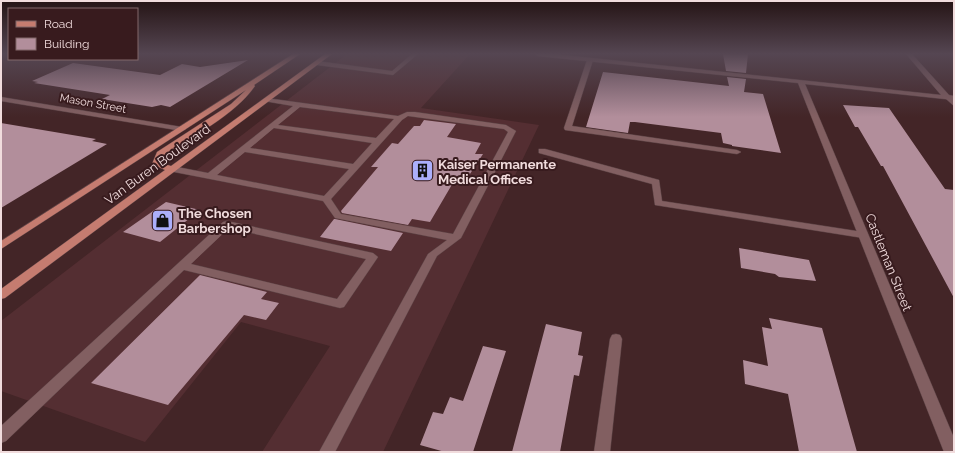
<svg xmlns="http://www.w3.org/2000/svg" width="955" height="453" font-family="Raleway,sans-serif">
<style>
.built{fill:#542e32}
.building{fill:#b28e9b}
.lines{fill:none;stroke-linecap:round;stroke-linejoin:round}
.service-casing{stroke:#5c4345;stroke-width:1}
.minor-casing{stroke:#5c4345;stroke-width:1}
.primary-casing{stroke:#5c4345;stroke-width:1}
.service{fill:#825f61;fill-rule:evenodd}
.minor{fill:#825f61;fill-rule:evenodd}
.primary{fill:#c57c70;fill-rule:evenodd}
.labels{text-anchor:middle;stroke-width:4;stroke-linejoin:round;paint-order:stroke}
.far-street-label{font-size:11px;fill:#f1dcdd;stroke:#381b1e}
.street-label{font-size:13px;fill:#f1dcdd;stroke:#381b1e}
.poi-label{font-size:13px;font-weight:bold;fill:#f1dcdd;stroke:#381b1e;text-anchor:start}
</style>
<rect width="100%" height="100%" fill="#432527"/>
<path class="built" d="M 347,54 L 470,54 L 421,108 L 539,125 L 383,452 L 262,452 L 330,346 L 241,322 L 145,442 L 1,391 L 1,321 Z"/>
<path class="building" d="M 723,54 L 748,54 L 746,73 L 726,71 Z
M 248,60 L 170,107 L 161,105 L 152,107 L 102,99 L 110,95 L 34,83 L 38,82 L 32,81 L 73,63 L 160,75 L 182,64 L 200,67 Z
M 603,72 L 729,86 L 727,77 L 746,79 L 744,92 L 763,94 L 781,153 L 732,146 L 732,145 L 723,143 L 721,133 L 635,122 L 630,122 L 628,133 L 586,127 Z
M 843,105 L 889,108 L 945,189 L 954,190 L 954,298 L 883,166 L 881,166 L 858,127 L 855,127 Z
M 424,120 L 456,124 L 447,137 L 481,143 L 475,154 L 483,154 L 468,177 L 457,176 L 430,222 L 412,219 L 408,225 L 342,213 L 341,211 L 378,167 L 371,167 L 392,143 L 398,144 L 414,126 L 420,126 Z
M 1,123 L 96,139 L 92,141 L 107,144 L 1,208 Z
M 166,202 L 200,210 L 160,242 L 123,232 Z
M 334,219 L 335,219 L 403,233 L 391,251 L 320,237 Z
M 739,248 L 809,260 L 816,281 L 779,277 L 775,274 L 741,268 Z
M 200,275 L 267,292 L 261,299 L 279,303 L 266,320 L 244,315 L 168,405 L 91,383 Z
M 769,318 L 822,328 L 857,452 L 799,452 L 788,394 L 745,384 L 743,360 L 768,366 L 762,327 L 772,329 Z
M 546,324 L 582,332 L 578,355 L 583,356 L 579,376 L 574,375 L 560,452 L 512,452 Z
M 483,346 L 506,351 L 473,452 L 445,452 L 420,445 L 433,412 L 443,414 L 450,397 L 463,401 Z"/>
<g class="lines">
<defs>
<path id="service" d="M 412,54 L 418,54 L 393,75 L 317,65 L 314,63 L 317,61 L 392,71 Z
M 590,58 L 593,60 L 572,126 L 737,150 L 741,152 L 737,154 L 565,130 L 564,128 L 587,60 Z
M 945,96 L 949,96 L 954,100 L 954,106 L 945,98 Z
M 266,98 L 398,116 L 407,112 L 415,112 L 506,125 L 516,131 L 461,238 L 437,256 L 335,452 L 319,452 L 428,254 L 447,240 L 335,218 L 323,201 L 169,171 L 168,169 L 172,166 L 208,173 L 293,106 L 264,101 L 263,100 ZM 300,107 L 394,119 L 376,138 L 278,125 ZM 408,116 L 504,129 L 508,132 L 453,234 L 341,214 L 331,199 L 402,120 ZM 274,128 L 372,143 L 353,164 L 250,148 ZM 245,152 L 349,169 L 324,196 L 217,175 Z
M 539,149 L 545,149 L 659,180 L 662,201 L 863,232 L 868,235 L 863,238 L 655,205 L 652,184 L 539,153 Z
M 227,221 L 373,253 L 378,257 L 344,307 L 340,308 L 184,270 L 6,441 L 1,443 L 1,426 L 223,222 ZM 229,228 L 366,259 L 337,299 L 191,264 Z
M 616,334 L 620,335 L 622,339 L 610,452 L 594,452 L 610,339 L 612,335 Z"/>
<path id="minor" d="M 535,54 L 554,54 L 941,95 L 906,54 L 912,54 L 949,95 L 954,96 L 954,100 L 805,84 L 954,438 L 954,452 L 944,452 L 798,83 L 538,56 Z
M 1,97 L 182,127 L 186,129 L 182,131 L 1,101 Z"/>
<path id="primary" d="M 293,54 L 300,54 L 254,85 L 255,86 C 235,115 193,136 164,155 L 161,163 L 171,166 L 325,54 L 332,54 L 5,298 L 1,299 L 1,289 L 165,170 L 152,164 L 157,152 L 231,104 L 246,90 L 1,249 L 1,241 Z"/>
</defs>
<use href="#service" class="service-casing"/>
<use href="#minor" class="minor-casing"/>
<use href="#primary" class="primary-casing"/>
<use href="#service" class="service"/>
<use href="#minor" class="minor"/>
<use href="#primary" class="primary"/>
</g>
<linearGradient id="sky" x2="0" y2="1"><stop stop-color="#251415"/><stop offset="0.46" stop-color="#554652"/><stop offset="1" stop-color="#554652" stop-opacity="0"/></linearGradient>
<rect width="955" height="117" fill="url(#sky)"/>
<defs>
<symbol id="building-square" viewBox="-11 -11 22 22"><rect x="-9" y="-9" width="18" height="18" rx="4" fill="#abaffb" stroke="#381b1e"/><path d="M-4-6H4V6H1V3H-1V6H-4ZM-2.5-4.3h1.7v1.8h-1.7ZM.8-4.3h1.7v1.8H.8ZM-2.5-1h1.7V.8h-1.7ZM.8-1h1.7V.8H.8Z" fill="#111"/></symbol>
<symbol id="shop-square" viewBox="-11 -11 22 22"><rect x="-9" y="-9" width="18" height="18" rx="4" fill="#abaffb" stroke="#381b1e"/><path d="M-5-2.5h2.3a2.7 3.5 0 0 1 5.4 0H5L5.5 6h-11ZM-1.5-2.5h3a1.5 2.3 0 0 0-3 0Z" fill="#111"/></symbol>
</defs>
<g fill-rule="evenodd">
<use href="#building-square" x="410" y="158" width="25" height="25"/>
<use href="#shop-square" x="150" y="208" width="25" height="25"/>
</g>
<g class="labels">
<g class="far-street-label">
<text transform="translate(93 103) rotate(10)" y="4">Mason Street</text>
</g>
<g class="street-label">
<text transform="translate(157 164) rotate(-36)" y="5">Van Buren Boulevard</text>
<text transform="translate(889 262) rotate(68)" y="5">Castleman Street</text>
</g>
<g class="poi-label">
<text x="438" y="169">Kaiser Permanente<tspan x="438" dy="15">Medical Offices</tspan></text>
<text x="178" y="218">The Chosen<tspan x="178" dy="15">Barbershop</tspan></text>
</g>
</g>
<rect width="955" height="453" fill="none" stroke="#f1dcdd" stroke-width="4"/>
<rect x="8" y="8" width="130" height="52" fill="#381b1e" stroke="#82686a"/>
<rect x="16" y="21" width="20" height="6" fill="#c57c70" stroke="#82686a"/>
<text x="44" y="28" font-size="12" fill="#f1dcdd">Road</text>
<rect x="16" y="38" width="20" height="12" fill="#b28e9b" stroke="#82686a"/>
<text x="44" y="48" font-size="12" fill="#f1dcdd">Building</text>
</svg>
